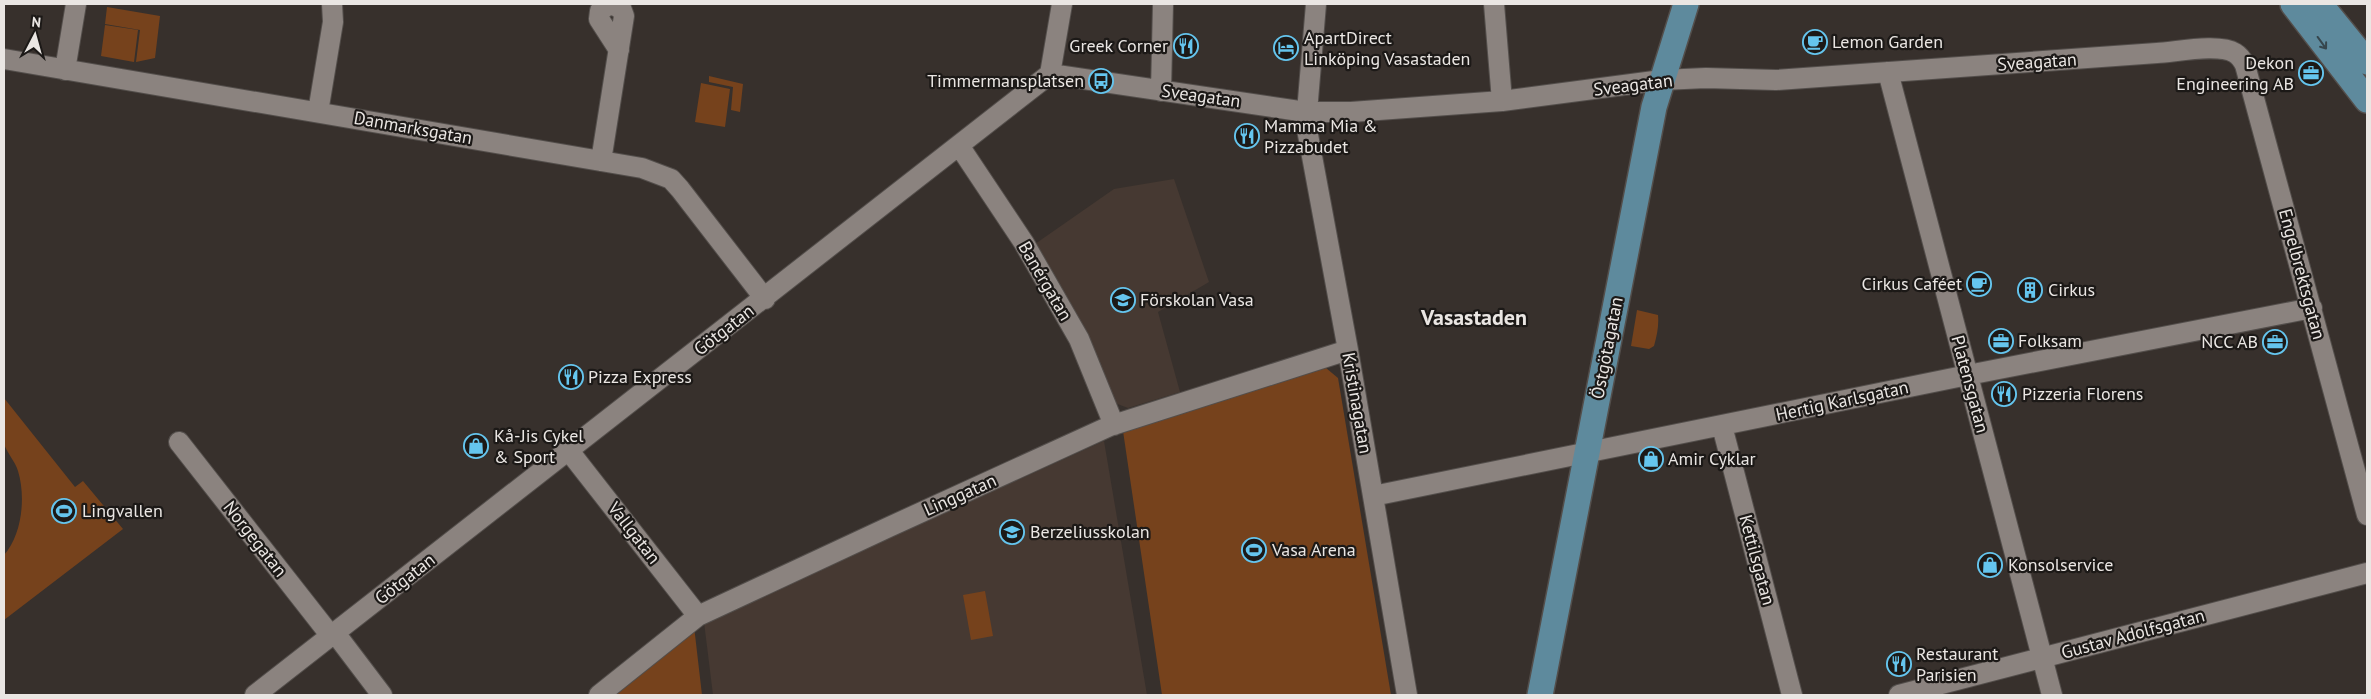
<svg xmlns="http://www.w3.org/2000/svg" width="2371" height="699" font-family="'PT Sans',sans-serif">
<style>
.built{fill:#463932}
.green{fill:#76421c}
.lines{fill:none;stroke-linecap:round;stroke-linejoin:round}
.minor-casing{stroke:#534e4b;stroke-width:22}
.major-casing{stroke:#534e4b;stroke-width:28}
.minor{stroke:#8b837f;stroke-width:20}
.major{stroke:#5e8a9d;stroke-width:25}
.oneway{stroke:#36464d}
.labels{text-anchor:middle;stroke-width:4.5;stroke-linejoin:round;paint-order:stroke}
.poi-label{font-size:18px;fill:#eae6e3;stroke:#1c1917;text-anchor:start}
.street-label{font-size:18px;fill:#eae6e3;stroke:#1c1917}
.district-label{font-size:22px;font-weight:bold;fill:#eae6e3;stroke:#1c1917}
</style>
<rect width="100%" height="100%" fill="#37302c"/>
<path class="built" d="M 1174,179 L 1209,282 L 1158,312 L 1180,392 L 1128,408 L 1115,403 L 1035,244 L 1114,189 Z
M 1104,441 L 1147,695 L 713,695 L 704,622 Z"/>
<path class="green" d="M 107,7 L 160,16 L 155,58 L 136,62 L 140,30 L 105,24 Z
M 105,25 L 138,30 L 134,62 L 101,56 Z
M 709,76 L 743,84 L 740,112 L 731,110 L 733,87 L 709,82 Z
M 701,83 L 730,89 L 725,127 L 695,122 Z
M 1637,310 L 1658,315 C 1659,326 1657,335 1654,346 L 1649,349 L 1631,346 Z
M 1326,368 L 1338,378 L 1391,695 L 1162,695 L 1123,431 Z
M 4,398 L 75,487 L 83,481 L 123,529 L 4,620 L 4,555 C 22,535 26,497 18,471 C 15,461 7,453 4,444 C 1,437 4,408 4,398 Z
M 985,591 L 993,636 L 971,640 L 963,595 Z
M 694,626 L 702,695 L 610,695 Z"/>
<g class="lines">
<defs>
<path id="minor" d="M 1316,4 L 1306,124 L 1348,350 L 1407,695
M 1494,4 L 1502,101
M 4,59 L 642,168 L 671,179 L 680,189 L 765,299
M 65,70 L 76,4
M 1888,72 L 2052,695
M 1050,74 L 1306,112 L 1351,112 L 1502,101 L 1662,80 L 1706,78 L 1776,80 L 2157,53 C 2176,52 2219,43 2235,53 C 2240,56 2243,61 2245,65 L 2367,515
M 1050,74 L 1062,4
M 1161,91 L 1163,4
M 318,112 L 333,22 L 332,4
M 960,147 L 1024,243 L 1079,339 L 1114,425
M 601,161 L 624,16 L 621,8 L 609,4 L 600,11 L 599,19 L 619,50
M 1722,426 L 1792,695
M 179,442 L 331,636
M 569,451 L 698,616
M 1373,496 L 1968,375 L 2312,308
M 335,633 L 382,695
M 255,695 L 1050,74
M 599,695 L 698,616 L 889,527 L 1110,426 L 1348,350
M 1899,695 L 2367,573"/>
<path id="major" d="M 2293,4 L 2367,100
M 2320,4 L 2367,62
M 1540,695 L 1654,107 L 1686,4"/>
</defs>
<use href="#minor" class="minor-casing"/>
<use href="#major" class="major-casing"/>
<use href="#minor" class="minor"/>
<use href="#major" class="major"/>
</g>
<defs><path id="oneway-shaft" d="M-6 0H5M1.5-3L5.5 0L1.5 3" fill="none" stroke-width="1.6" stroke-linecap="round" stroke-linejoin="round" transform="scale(1.25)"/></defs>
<use class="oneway" href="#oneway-shaft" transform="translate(2322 43) rotate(54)"/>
<defs>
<symbol id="cafe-ring" viewBox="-11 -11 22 22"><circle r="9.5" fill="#1c1917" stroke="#65c5ee" stroke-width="1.5"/><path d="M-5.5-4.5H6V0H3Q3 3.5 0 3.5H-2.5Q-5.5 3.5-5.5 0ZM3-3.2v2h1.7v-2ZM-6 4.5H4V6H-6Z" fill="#65c5ee"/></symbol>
<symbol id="restaurant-ring" viewBox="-11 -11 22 22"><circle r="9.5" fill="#1c1917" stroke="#65c5ee" stroke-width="1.5"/><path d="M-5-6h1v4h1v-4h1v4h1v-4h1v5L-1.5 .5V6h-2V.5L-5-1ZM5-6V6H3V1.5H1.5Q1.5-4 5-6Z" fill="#65c5ee"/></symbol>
<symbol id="hotel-ring" viewBox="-11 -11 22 22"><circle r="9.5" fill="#1c1917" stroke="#65c5ee" stroke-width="1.5"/><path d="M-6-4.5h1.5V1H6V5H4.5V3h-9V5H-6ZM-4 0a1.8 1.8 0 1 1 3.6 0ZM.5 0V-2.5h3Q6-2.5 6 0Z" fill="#65c5ee"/></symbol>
<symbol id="office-ring" viewBox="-11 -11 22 22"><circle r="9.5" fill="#1c1917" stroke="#65c5ee" stroke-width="1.5"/><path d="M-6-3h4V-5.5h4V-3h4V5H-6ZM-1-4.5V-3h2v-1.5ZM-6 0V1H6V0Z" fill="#65c5ee"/></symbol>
<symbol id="bus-ring" viewBox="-11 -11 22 22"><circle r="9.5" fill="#1c1917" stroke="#65c5ee" stroke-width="1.5"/><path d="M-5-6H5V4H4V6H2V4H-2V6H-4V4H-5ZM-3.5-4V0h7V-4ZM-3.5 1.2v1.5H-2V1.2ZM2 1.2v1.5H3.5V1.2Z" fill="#65c5ee"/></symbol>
<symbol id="building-ring" viewBox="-11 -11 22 22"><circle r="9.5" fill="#1c1917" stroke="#65c5ee" stroke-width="1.5"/><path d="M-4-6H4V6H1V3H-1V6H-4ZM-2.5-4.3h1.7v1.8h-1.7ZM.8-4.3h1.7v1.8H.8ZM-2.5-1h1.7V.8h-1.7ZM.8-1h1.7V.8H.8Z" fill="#65c5ee"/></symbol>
<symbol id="school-ring" viewBox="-11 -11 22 22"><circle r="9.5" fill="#1c1917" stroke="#65c5ee" stroke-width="1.5"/><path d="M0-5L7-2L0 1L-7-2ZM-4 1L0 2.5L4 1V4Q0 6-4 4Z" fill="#65c5ee"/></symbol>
<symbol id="shop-ring" viewBox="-11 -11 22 22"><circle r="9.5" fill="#1c1917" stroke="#65c5ee" stroke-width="1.5"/><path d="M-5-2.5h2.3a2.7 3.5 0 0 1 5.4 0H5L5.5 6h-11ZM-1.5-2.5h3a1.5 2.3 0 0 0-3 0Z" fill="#65c5ee"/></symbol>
<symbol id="stadium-ring" viewBox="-11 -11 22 22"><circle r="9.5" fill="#1c1917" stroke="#65c5ee" stroke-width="1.5"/><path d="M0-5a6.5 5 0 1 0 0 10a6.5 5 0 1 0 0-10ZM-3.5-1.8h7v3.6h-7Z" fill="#65c5ee"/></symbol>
</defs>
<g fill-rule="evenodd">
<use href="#cafe-ring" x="1801" y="28" width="28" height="28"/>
<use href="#restaurant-ring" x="1172" y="32" width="28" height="28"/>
<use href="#hotel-ring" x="1272" y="34" width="28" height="28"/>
<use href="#office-ring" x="2297" y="59" width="28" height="28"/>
<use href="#bus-ring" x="1087" y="67" width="28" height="28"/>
<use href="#restaurant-ring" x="1233" y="122" width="28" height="28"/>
<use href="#cafe-ring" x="1965" y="270" width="28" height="28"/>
<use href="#building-ring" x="2016" y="276" width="28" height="28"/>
<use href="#school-ring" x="1109" y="286" width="28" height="28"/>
<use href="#office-ring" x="1987" y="327" width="28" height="28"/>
<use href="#office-ring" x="2261" y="328" width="28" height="28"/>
<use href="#restaurant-ring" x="557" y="363" width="28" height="28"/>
<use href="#restaurant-ring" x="1990" y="380" width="28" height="28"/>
<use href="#shop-ring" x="462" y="432" width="28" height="28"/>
<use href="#shop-ring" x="1637" y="445" width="28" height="28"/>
<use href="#stadium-ring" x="50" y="497" width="28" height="28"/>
<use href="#school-ring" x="998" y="518" width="28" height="28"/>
<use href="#stadium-ring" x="1240" y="536" width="28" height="28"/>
<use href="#shop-ring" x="1976" y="551" width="28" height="28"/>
<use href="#restaurant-ring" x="1885" y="650" width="28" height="28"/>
</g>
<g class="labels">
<g class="poi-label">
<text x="1304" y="44">ApartDirect<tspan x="1304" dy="21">Linköping Vasastaden</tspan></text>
<text x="1832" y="48">Lemon Garden</text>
<text x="1168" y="52" text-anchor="end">Greek Corner</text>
<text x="2294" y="69" text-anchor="end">Dekon<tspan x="2294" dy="21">Engineering AB</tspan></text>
<text x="1084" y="87" text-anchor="end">Timmermansplatsen</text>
<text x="1264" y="132">Mamma Mia &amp;<tspan x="1264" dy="21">Pizzabudet</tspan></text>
<text x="1962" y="290" text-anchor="end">Cirkus Caféet</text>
<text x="2048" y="296">Cirkus</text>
<text x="1140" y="306">Förskolan Vasa</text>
<text x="2018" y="347">Folksam</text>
<text x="2258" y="348" text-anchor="end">NCC AB</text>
<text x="588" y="383">Pizza Express</text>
<text x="2022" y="400">Pizzeria Florens</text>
<text x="494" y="442">Kå-Jis Cykel<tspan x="494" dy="21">&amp; Sport</tspan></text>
<text x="1668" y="465">Amir Cyklar</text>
<text x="82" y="517">Lingvallen</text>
<text x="1030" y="538">Berzeliusskolan</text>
<text x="1272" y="556">Vasa Arena</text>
<text x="2008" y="571">Konsolservice</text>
<text x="1916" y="660">Restaurant<tspan x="1916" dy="21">Parisien</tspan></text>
</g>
<g class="street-label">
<text transform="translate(2037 62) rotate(-4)" y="6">Sveagatan</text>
<text transform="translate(1633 85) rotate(-7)" y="6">Sveagatan</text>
<text transform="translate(1201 96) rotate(8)" y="6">Sveagatan</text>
<text transform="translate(413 128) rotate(10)" y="6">Danmarksgatan</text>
<text transform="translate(2302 274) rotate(75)" y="6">Engelbrektsgatan</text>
<text transform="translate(1045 281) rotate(60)" y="6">Banérgatan</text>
<text transform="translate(724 330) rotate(-38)" y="6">Götgatan</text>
<text transform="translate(1607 348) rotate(-79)" y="6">Östgötagatan</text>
<text transform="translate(1970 384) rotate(75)" y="6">Platensgatan</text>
<text transform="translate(1842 401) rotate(-12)" y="6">Hertig Karlsgatan</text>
<text transform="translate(1357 403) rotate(80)" y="6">Kristinagatan</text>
<text transform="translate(960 495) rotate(-24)" y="6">Linggatan</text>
<text transform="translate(634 533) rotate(52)" y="6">Vallgatan</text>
<text transform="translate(255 539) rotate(52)" y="6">Norgegatan</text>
<text transform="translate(1757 560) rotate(75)" y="6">Kettilsgatan</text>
<text transform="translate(405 579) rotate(-38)" y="6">Götgatan</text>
<text transform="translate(2133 634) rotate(-15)" y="6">Gustav Adolfsgatan</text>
</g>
<g class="district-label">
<text x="1474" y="325">Vasastaden</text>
</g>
</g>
<rect width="2371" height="699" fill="none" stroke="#eae6e3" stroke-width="10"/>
<g transform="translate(35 35) rotate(6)" stroke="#1c1917" stroke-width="4" paint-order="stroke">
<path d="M0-4L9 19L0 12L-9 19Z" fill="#eae6e3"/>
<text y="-8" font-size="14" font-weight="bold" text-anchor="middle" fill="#eae6e3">N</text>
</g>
</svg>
